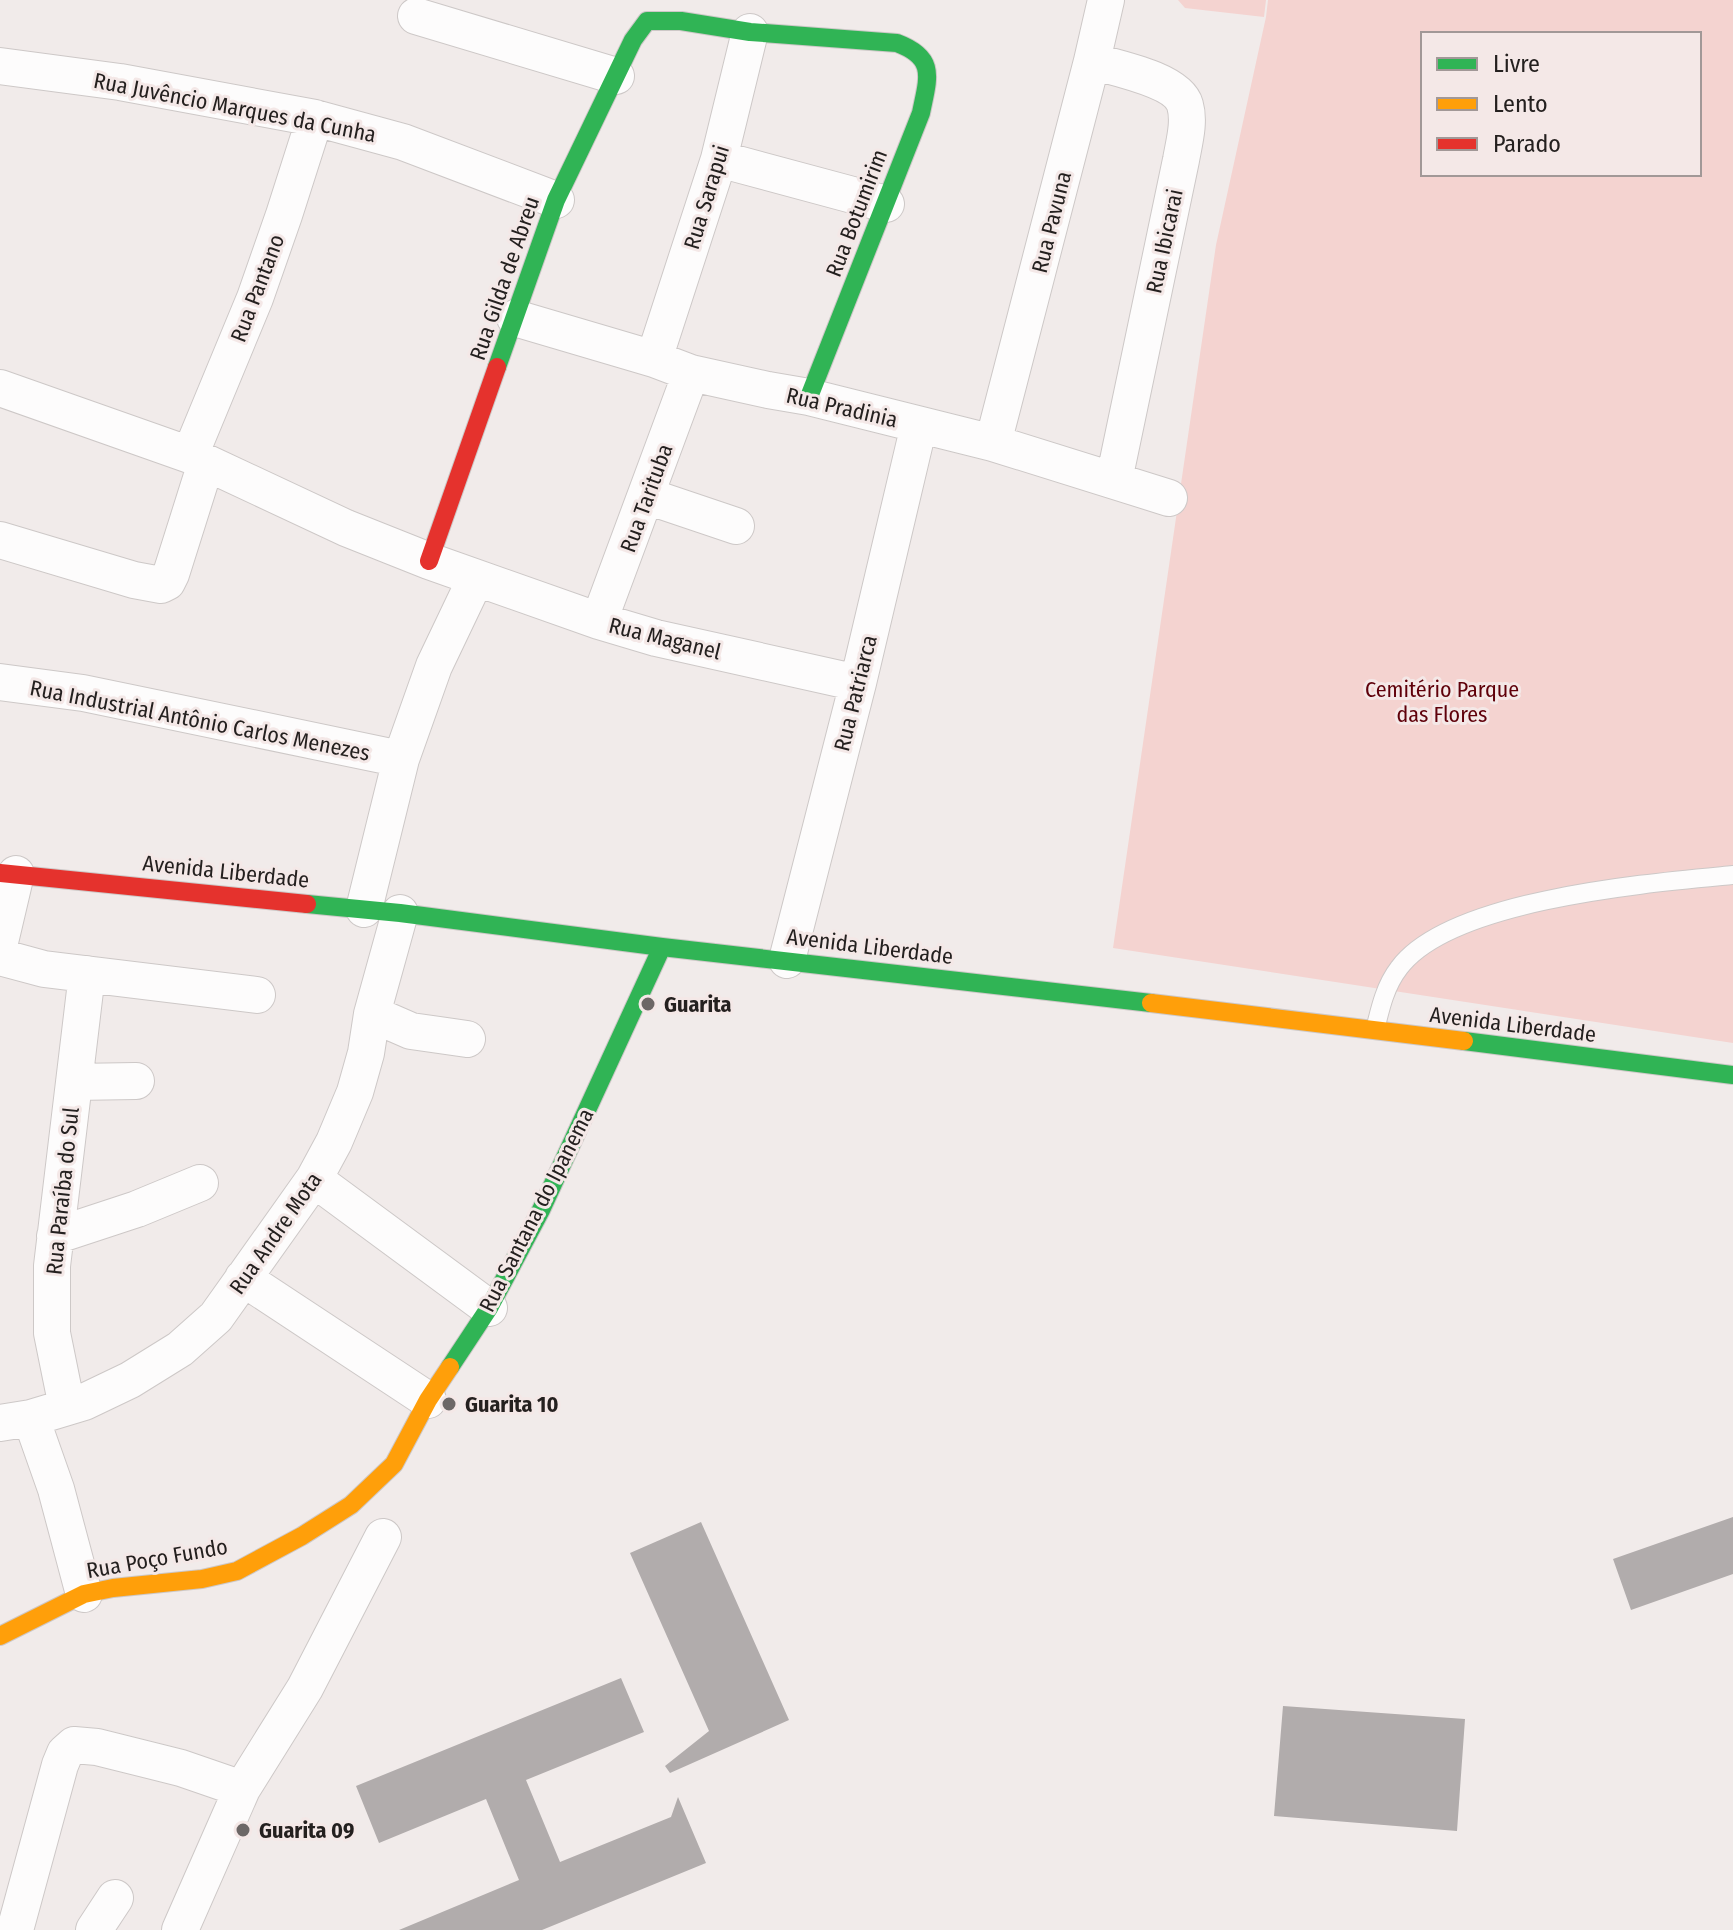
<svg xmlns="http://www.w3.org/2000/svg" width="1733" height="1930" font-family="'Fira Sans Condensed',sans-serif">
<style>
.green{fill:#f4d3d0;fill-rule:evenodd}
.building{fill:#b1acac}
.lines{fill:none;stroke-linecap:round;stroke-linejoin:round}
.lane-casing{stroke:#cdc8c7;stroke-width:20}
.street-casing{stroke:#cdc8c7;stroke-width:38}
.fast-casing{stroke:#cdc8c7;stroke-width:20}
.slow-casing{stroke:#cdc8c7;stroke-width:20}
.jam-casing{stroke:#cdc8c7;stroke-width:20}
.lane{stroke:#fdfcfc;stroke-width:18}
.street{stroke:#fdfcfc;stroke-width:36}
.fast{stroke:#30b455;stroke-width:18}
.slow{stroke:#ff9f0a;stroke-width:18}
.jam{stroke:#e5322d;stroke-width:18}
.poi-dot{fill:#6c6766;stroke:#f4e8e7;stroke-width:3}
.labels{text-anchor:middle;stroke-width:6;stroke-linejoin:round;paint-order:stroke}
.street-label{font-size:22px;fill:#24201f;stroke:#f4e8e7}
.park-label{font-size:22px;fill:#5f000a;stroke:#f4e8e7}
.poi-label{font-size:22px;font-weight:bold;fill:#24201f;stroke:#f4e8e7;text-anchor:start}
</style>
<rect width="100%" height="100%" fill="#f1ebea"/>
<path class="green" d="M 1178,0 L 1266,0 L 1264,17 L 1185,8 Z
M 1268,0 L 1733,0 L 1733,1043 L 1113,948 L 1216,245 L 1266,17 ZM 1423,34 L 1699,34 L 1699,174 L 1423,174 Z"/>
<path class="building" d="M 1733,1517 L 1733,1574 L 1631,1610 L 1613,1559 Z
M 701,1522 L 789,1720 L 670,1773 L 665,1766 L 709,1731 L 630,1553 Z
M 621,1678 L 644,1732 L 526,1780 L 560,1862 L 671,1817 L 678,1797 L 706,1863 L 542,1930 L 399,1930 L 519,1880 L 486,1799 L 379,1843 L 356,1786 Z
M 1283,1706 L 1465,1719 L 1457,1831 L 1274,1816 Z"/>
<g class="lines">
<defs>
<path id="lane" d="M 1375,1030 C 1380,1009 1385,986 1399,968 C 1450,899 1650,883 1733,875"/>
<path id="street" d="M 416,16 L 616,76
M 1092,61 C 1116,68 1178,80 1185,105 C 1190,122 1184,143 1181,160 L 1114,480
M 0,66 L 120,82 L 315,118 L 403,142 L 556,200
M 719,159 L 886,204
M 515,318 L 654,359 L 691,373 L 768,390 L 809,397 L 993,443 L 1169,498
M 654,359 L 719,159 L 750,32
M 0,388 L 190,455 L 346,528 L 429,561 L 599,621 L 656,638 L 858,683
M 993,443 L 1092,61 L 1106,0
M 190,455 L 255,298 L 284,215 L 315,118
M 647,496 L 736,526
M 0,540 L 134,580 L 161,585 L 167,582 L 171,574 L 206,463
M 599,621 L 691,373
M 0,682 L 83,693 L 401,759
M 364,909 L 401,759 L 434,666 L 476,578
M 0,942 L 16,874
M 0,957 L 44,969 L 257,995
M 787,960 L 858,683 L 919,425
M 372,1014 L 411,1031 L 467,1039
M 74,1082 L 136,1081
M 314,1179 L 489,1308
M 55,1236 L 137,1209 L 200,1183
M 243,1278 L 428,1400
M 67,1407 L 52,1333 L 52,1266 L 87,974
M 31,1418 L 56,1489 L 84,1594
M 0,1423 L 31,1418 L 84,1402 L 130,1380 L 180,1349 L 216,1317 L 314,1179 L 334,1142 L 355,1092 L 366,1053 L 372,1014 L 400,913
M 15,1930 L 60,1765 L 65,1753 L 74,1745 L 97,1747 L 181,1768 L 242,1789
M 94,1930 L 115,1898
M 180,1930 L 242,1789 L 305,1688 L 383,1537"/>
<path id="fast" d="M 497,367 L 556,200 L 633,40 L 647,21 L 681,21 L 750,32 L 897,43 C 937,58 928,78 921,113 L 809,397
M 307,904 L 400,913 L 662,947 L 1151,1003
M 1464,1041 L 1733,1075
M 450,1367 L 489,1308 L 541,1210 L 662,947"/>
<path id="slow" d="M 1151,1003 L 1464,1041
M 0,1636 L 84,1594 L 113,1588 L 202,1579 L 237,1571 L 302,1536 L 351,1505 L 394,1464 L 428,1400 L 450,1367"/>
<path id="jam" d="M 429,561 L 497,367
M 0,873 L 307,904"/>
</defs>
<use href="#lane" class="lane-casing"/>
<use href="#street" class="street-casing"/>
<use href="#fast" class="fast-casing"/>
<use href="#slow" class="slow-casing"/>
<use href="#jam" class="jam-casing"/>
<use href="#lane" class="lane"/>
<use href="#street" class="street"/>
<use href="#fast" class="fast"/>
<use href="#slow" class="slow"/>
<use href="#jam" class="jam"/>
</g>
<g class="poi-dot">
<circle cx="648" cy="1004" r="8"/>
<circle cx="449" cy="1404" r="8"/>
<circle cx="243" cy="1830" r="8"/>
</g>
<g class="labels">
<g class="street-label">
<text transform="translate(235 107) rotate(11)" y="8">Rua Juvêncio Marques da Cunha</text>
<text transform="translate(706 197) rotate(-73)" y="8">Rua Sarapui</text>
<text transform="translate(856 213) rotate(-69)" y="8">Rua Botumirim</text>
<text transform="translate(1051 222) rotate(-76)" y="8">Rua Pavuna</text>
<text transform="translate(1164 241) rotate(-78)" y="8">Rua Ibicarai</text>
<text transform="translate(504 278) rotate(-71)" y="8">Rua Gilda de Abreu</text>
<text transform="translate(257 288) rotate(-69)" y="8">Rua Pantano</text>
<text transform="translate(842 407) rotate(13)" y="8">Rua Pradinia</text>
<text transform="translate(646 498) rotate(-70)" y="8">Rua Tarituba</text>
<text transform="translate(665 638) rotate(14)" y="8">Rua Maganel</text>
<text transform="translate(855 693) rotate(-76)" y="8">Rua Patriarca</text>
<text transform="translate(200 720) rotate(11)" y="8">Rua Industrial Antônio Carlos Menezes</text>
<text transform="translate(226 871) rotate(6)" y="8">Avenida Liberdade</text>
<text transform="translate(870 946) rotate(7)" y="8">Avenida Liberdade</text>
<text transform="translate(1513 1024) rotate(7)" y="8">Avenida Liberdade</text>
<text transform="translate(62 1191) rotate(-84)" y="8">Rua Paraíba do Sul</text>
<text transform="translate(536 1210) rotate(-63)" y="8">Rua Santana do Ipanema</text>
<text transform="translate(275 1233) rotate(-55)" y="8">Rua Andre Mota</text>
<text transform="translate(157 1558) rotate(-10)" y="8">Rua Poço Fundo</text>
</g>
<g class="park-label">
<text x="1442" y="697">Cemitério Parque<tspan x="1442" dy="25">das Flores</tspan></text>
</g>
<g class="poi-label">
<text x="664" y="1012">Guarita</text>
<text x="465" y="1412">Guarita 10</text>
<text x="259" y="1838">Guarita 09</text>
</g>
</g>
<rect x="1421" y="32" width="280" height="144" fill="#f4e8e7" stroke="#a19897" stroke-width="2"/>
<rect x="1437" y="58" width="40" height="12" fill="#30b455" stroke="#a19897" stroke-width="2"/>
<text x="1493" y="72" font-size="24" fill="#24201f">Livre</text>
<rect x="1437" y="98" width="40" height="12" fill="#ff9f0a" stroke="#a19897" stroke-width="2"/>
<text x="1493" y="112" font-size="24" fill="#24201f">Lento</text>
<rect x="1437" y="138" width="40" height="12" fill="#e5322d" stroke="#a19897" stroke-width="2"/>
<text x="1493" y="152" font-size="24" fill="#24201f">Parado</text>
</svg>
